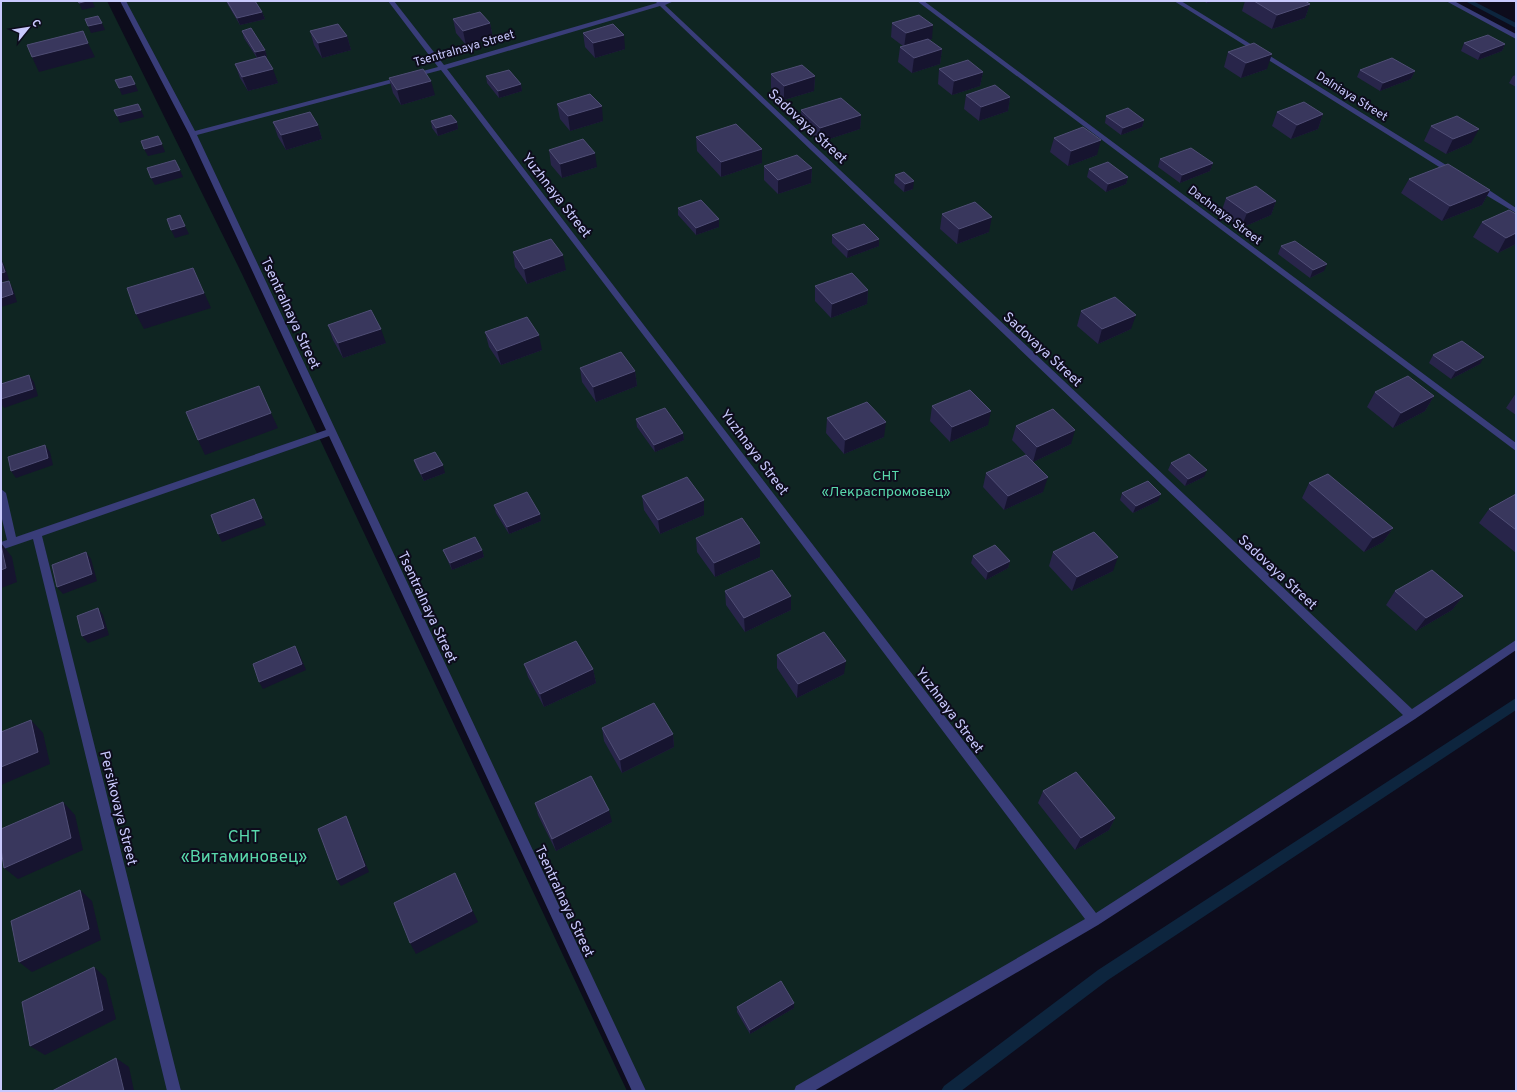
<svg xmlns="http://www.w3.org/2000/svg" width="1517" height="1092" font-family="Overpass,sans-serif">
<style>
.green{fill:#0f2522}
.lines{fill:none;stroke-linecap:round;stroke-linejoin:round}
.stream{fill:#0d253e;fill-rule:evenodd}
.minor{fill:#393d79;fill-rule:evenodd}
.wall{fill:#28254a}
.shaded-wall{fill:#16142f}
.building{fill:#39375d;stroke:#504e76}
.labels{text-anchor:middle;stroke-width:4;stroke-linejoin:round;paint-order:stroke}
.far-street-label{font-size:12px;fill:#c9c9fd;stroke:#0d0c1c}
.street-label{font-size:14px;fill:#c9c9fd;stroke:#0d0c1c}
.park-label{font-size:14px;fill:#59d8ab;stroke:#0d0c1c}
.near-park-label{font-size:17px;fill:#59d8ab;stroke:#0d0c1c}
</style>
<rect width="100%" height="100%" fill="#0d0c1c"/>
<path class="green" d="M 1,1 L 107,1 L 242,274 L 627,1091 L 1,1091 Z
M 123,1 L 1449,1 L 1516,37 L 1516,644 L 1094,921 L 801,1091 L 639,1091 L 193,134 Z"/>
<g class="lines">
<path class="stream" d="M 1465,1 L 1473,1 L 1516,23 L 1516,28 Z
M 1516,698 L 1516,710 L 1108,980 L 961,1091 L 941,1091 L 944,1086 L 1098,970 Z"/>
<path class="minor" d="M 120,1 L 126,1 L 195,131 L 438,67 L 388,1 L 394,1 L 444,65 L 657,3 L 655,1 L 674,1 L 665,5 L 1412,709 L 1516,640 L 1516,650 L 1415,719 L 1098,925 L 814,1091 L 794,1091 L 796,1086 L 1085,919 L 673,374 L 441,70 L 197,135 L 646,1091 L 632,1091 L 329,436 L 42,536 L 181,1091 L 167,1091 L 33,539 L 1,550 L 1,542 L 7,540 L 1,515 L 1,489 L 6,493 L 16,537 L 326,430 L 189,134 ZM 660,6 L 1403,715 L 1096,913 L 447,69 Z
M 917,1 L 924,1 L 1516,443 L 1516,451 Z
M 1174,1 L 1181,1 L 1459,173 L 1458,175 L 1452,175 Z
M 1446,1 L 1454,1 L 1516,34 L 1516,39 Z
M 1474,184 L 1480,184 L 1516,208 L 1516,213 L 1474,188 Z"/>
</g>
<path class="wall" d="M 226,1 L 255,1 L 262,12 L 265,19 L 240,25 L 228,5 Z
M 1203,1 L 1215,1 L 1207,3 Z
M 1245,1 L 1305,1 L 1310,4 L 1305,18 L 1272,29 L 1242,11 Z
M 453,19 L 490,23 L 493,38 L 466,45 L 456,33 Z
M 892,23 L 932,39 L 929,40 L 942,49 L 940,64 L 912,73 L 898,62 L 900,47 L 903,46 L 891,37 Z
M 242,31 L 265,50 L 267,57 L 266,57 L 278,83 L 248,91 L 240,78 L 235,64 L 257,58 L 244,38 Z
M 310,31 L 347,36 L 351,50 L 322,58 L 314,45 Z
M 583,33 L 625,49 L 595,58 L 585,47 Z
M 1464,43 L 1505,44 L 1502,51 L 1478,60 L 1461,51 Z
M 1228,52 L 1267,69 L 1241,78 L 1224,67 Z
M 939,69 L 983,72 L 980,86 L 952,95 L 938,84 Z
M 1360,70 L 1415,71 L 1411,79 L 1380,91 L 1357,77 Z
M 771,74 L 815,76 L 814,91 L 784,100 L 771,88 Z
M 1516,75 L 1516,87 L 1509,83 L 1513,76 Z
M 486,76 L 521,84 L 522,91 L 499,98 L 487,83 Z
M 389,78 L 435,95 L 401,105 L 393,93 Z
M 966,95 L 1010,97 L 1008,111 L 979,121 L 964,109 Z
M 557,104 L 603,121 L 570,131 L 560,119 Z
M 801,110 L 861,115 L 860,129 L 820,142 L 801,125 Z
M 1277,112 L 1323,114 L 1318,129 L 1291,139 L 1272,126 Z
M 1106,116 L 1144,120 L 1142,127 L 1121,135 L 1105,123 Z
M 431,121 L 457,122 L 458,129 L 438,136 L 432,128 Z
M 273,122 L 318,125 L 322,139 L 286,150 L 278,137 Z
M 1431,126 L 1471,143 L 1446,154 L 1424,141 Z
M 696,137 L 762,149 L 762,163 L 721,177 L 697,151 Z
M 1054,138 L 1097,155 L 1068,166 L 1050,152 Z
M 549,150 L 597,167 L 562,178 L 551,165 Z
M 1160,159 L 1213,163 L 1210,171 L 1180,183 L 1158,167 Z
M 764,166 L 812,168 L 811,183 L 778,194 L 764,180 Z
M 1089,169 L 1128,177 L 1126,184 L 1106,192 L 1087,177 Z
M 895,175 L 913,189 L 904,192 L 894,183 Z
M 1409,179 L 1490,190 L 1482,205 L 1442,221 L 1401,193 Z
M 1226,198 L 1276,201 L 1271,215 L 1241,228 L 1221,213 Z
M 678,208 L 719,227 L 696,235 L 678,215 Z
M 942,214 L 989,232 L 957,244 L 940,229 Z
M 1516,214 L 1516,244 L 1498,253 L 1473,237 L 1482,222 Z
M 832,235 L 879,246 L 847,258 L 832,243 Z
M 1281,246 L 1324,271 L 1310,278 L 1278,254 Z
M 513,252 L 566,270 L 527,284 L 515,267 Z
M 815,286 L 868,290 L 867,304 L 831,318 L 815,301 Z
M 1081,311 L 1131,329 L 1098,344 L 1077,326 Z
M 328,325 L 386,343 L 343,358 L 333,340 Z
M 485,332 L 542,350 L 501,365 L 489,347 Z
M 1433,355 L 1480,364 L 1451,379 L 1429,363 Z
M 580,368 L 635,371 L 637,386 L 596,402 L 582,382 Z
M 1375,392 L 1434,396 L 1425,411 L 1393,428 L 1367,407 Z
M 1516,393 L 1516,415 L 1506,408 Z
M 932,406 L 988,425 L 950,442 L 930,421 Z
M 827,418 L 884,437 L 844,454 L 826,433 Z
M 636,419 L 683,433 L 684,440 L 655,452 L 637,427 Z
M 1016,426 L 1071,444 L 1033,462 L 1012,440 Z
M 414,460 L 445,473 L 424,481 L 416,467 Z
M 1171,463 L 1204,477 L 1185,486 L 1168,470 Z
M 986,473 L 1043,492 L 1004,510 L 983,487 Z
M 1309,483 L 1393,528 L 1383,542 L 1364,552 L 1302,498 Z
M 1122,493 L 1158,501 L 1133,513 L 1120,500 Z
M 1516,494 L 1516,553 L 1479,523 L 1489,509 Z
M 642,496 L 704,500 L 704,515 L 660,534 L 644,510 Z
M 494,505 L 540,514 L 541,521 L 509,534 L 496,513 Z
M 696,538 L 760,557 L 715,577 L 697,552 Z
M 443,550 L 482,550 L 484,557 L 452,570 L 446,557 Z
M 1053,552 L 1113,571 L 1072,591 L 1049,566 Z
M 973,556 L 1010,561 L 1008,568 L 986,580 L 971,563 Z
M 725,591 L 791,610 L 745,632 L 726,605 Z
M 1395,591 L 1463,596 L 1452,610 L 1416,631 L 1386,605 Z
M 777,655 L 844,674 L 797,698 L 777,668 Z
M 524,664 L 593,669 L 596,683 L 544,707 L 528,677 Z
M 602,728 L 673,734 L 674,747 L 622,773 L 604,741 Z
M 1043,791 L 1115,818 L 1109,830 L 1075,850 L 1038,803 Z
M 535,803 L 612,822 L 556,851 L 538,815 Z
M 794,1003 L 794,1008 L 750,1034 L 737,1012 L 737,1007 Z"/>
<path class="shaded-wall" d="M 87,1 L 92,1 L 95,7 L 82,10 L 79,3 Z
M 1208,1 L 1215,1 L 1207,3 Z
M 1310,4 L 1305,18 L 1272,29 L 1277,15 Z
M 262,12 L 265,19 L 240,25 L 237,18 Z
M 102,23 L 105,30 L 91,33 L 88,26 Z
M 490,23 L 493,38 L 466,45 L 463,31 Z
M 933,25 L 932,39 L 904,48 L 906,33 Z
M 624,35 L 625,49 L 595,58 L 593,43 Z
M 347,36 L 351,50 L 322,58 L 318,43 Z
M 88,43 L 95,57 L 39,72 L 32,57 Z
M 1505,44 L 1502,51 L 1478,60 L 1481,53 Z
M 942,49 L 940,64 L 912,73 L 914,58 Z
M 265,50 L 267,57 L 258,60 L 255,52 Z
M 1272,54 L 1267,69 L 1241,78 L 1246,63 Z
M 273,69 L 278,83 L 248,91 L 242,77 Z
M 1415,71 L 1411,79 L 1380,91 L 1383,83 Z
M 983,72 L 980,86 L 952,95 L 954,81 Z
M 815,76 L 814,91 L 784,100 L 784,86 Z
M 431,81 L 435,95 L 401,105 L 397,90 Z
M 135,84 L 138,91 L 122,95 L 119,88 Z
M 521,84 L 522,91 L 499,98 L 498,91 Z
M 1010,97 L 1008,111 L 979,121 L 981,107 Z
M 602,106 L 603,121 L 570,131 L 568,116 Z
M 141,110 L 144,117 L 120,123 L 117,116 Z
M 1323,114 L 1318,129 L 1291,139 L 1297,125 Z
M 861,115 L 860,129 L 820,142 L 820,128 Z
M 1144,120 L 1142,127 L 1121,135 L 1123,128 Z
M 457,122 L 458,129 L 438,136 L 436,128 Z
M 318,125 L 322,139 L 286,150 L 281,135 Z
M 1479,129 L 1471,143 L 1446,154 L 1453,139 Z
M 1101,140 L 1097,155 L 1068,166 L 1071,151 Z
M 162,144 L 165,152 L 148,156 L 144,149 Z
M 762,149 L 762,163 L 721,177 L 721,162 Z
M 595,153 L 597,167 L 562,178 L 560,164 Z
M 1213,163 L 1210,171 L 1180,183 L 1182,175 Z
M 812,168 L 811,183 L 778,194 L 778,180 Z
M 180,170 L 183,177 L 155,185 L 151,178 Z
M 1128,177 L 1126,184 L 1106,192 L 1108,184 Z
M 914,181 L 913,189 L 904,192 L 905,184 Z
M 1490,190 L 1482,205 L 1442,221 L 1450,206 Z
M 1276,201 L 1271,215 L 1241,228 L 1247,213 Z
M 992,217 L 989,232 L 957,244 L 959,229 Z
M 719,219 L 719,227 L 696,235 L 696,228 Z
M 185,226 L 189,234 L 175,238 L 171,230 Z
M 1516,233 L 1516,244 L 1498,253 L 1506,238 Z
M 879,239 L 879,246 L 847,258 L 848,250 Z
M 563,255 L 566,270 L 527,284 L 524,269 Z
M 1,259 L 5,267 L 9,280 L 1,282 Z
M 1327,264 L 1324,271 L 1310,278 L 1313,270 Z
M 193,268 L 211,308 L 144,329 L 136,314 Z
M 9,281 L 13,289 L 17,302 L 1,307 L 1,298 Z
M 868,290 L 867,304 L 831,318 L 832,304 Z
M 1136,315 L 1131,329 L 1098,344 L 1102,329 Z
M 381,329 L 386,343 L 343,358 L 338,343 Z
M 539,335 L 542,350 L 501,365 L 497,351 Z
M 1484,357 L 1480,364 L 1451,379 L 1456,371 Z
M 635,371 L 637,386 L 596,402 L 593,387 Z
M 29,375 L 34,382 L 38,396 L 4,408 L 1,403 L 1,399 Z
M 1434,396 L 1425,411 L 1393,428 L 1401,413 Z
M 991,411 L 988,425 L 950,442 L 952,427 Z
M 271,413 L 278,428 L 205,455 L 198,440 Z
M 886,422 L 884,437 L 844,454 L 845,440 Z
M 1075,430 L 1071,444 L 1033,462 L 1037,447 Z
M 683,433 L 684,440 L 655,452 L 654,445 Z
M 45,445 L 50,452 L 53,465 L 16,478 L 11,471 Z
M 443,465 L 445,473 L 424,481 L 421,474 Z
M 1207,470 L 1204,477 L 1185,486 L 1188,479 Z
M 1048,477 L 1043,492 L 1004,510 L 1008,496 Z
M 1161,494 L 1158,501 L 1133,513 L 1136,506 Z
M 254,499 L 266,525 L 222,542 L 218,534 Z
M 704,500 L 704,515 L 660,534 L 658,520 Z
M 540,514 L 541,521 L 509,534 L 507,527 Z
M 1393,528 L 1383,542 L 1364,552 L 1373,538 Z
M 1,543 L 12,557 L 17,582 L 1,588 Z
M 760,543 L 760,557 L 715,577 L 714,563 Z
M 482,550 L 484,557 L 452,570 L 450,563 Z
M 86,552 L 91,559 L 97,581 L 63,594 L 57,587 Z
M 1118,557 L 1113,571 L 1072,591 L 1077,577 Z
M 1010,561 L 1008,568 L 986,580 L 988,572 Z
M 791,596 L 791,610 L 745,632 L 744,618 Z
M 1463,596 L 1452,610 L 1416,631 L 1426,618 Z
M 98,608 L 103,615 L 109,635 L 88,643 L 82,636 Z
M 295,646 L 299,653 L 306,670 L 263,689 L 259,682 Z
M 846,661 L 844,674 L 797,698 L 798,684 Z
M 593,669 L 596,683 L 544,707 L 540,694 Z
M 31,720 L 43,733 L 50,764 L 1,785 L 1,767 Z
M 673,734 L 674,747 L 622,773 L 620,760 Z
M 63,802 L 75,815 L 83,850 L 18,879 L 4,868 Z
M 609,810 L 612,822 L 556,851 L 552,839 Z
M 346,816 L 349,823 L 369,872 L 341,886 L 337,880 Z
M 1115,818 L 1109,830 L 1075,850 L 1081,838 Z
M 455,873 L 478,922 L 416,954 L 410,943 Z
M 80,890 L 92,901 L 101,940 L 32,972 L 19,962 Z
M 94,967 L 106,978 L 116,1019 L 45,1055 L 30,1046 Z
M 794,1003 L 794,1008 L 750,1034 L 750,1030 Z
M 116,1058 L 129,1067 L 134,1091 L 124,1091 Z"/>
<path class="building" d="M 78,1 L 87,1 L 79,3 Z
M 227,1 L 255,1 L 262,12 L 237,18 Z
M 1254,1 L 1305,1 L 1310,4 L 1277,15 Z
M 480,12 L 490,23 L 463,31 L 453,19 Z
M 919,15 L 933,25 L 906,33 L 892,23 Z
M 98,16 L 102,23 L 88,26 L 85,19 Z
M 338,24 L 347,36 L 318,43 L 310,31 Z
M 613,24 L 624,35 L 593,43 L 583,33 Z
M 251,28 L 265,50 L 255,52 L 242,31 Z
M 83,31 L 88,43 L 32,57 L 27,45 Z
M 1488,35 L 1505,44 L 1481,53 L 1464,43 Z
M 928,39 L 942,49 L 914,58 L 900,47 Z
M 1254,43 L 1272,54 L 1246,63 L 1228,52 Z
M 265,56 L 273,69 L 242,77 L 235,64 Z
M 1392,58 L 1415,71 L 1383,83 L 1360,70 Z
M 968,60 L 983,72 L 954,81 L 939,69 Z
M 802,65 L 815,76 L 784,86 L 771,74 Z
M 423,69 L 431,81 L 397,90 L 389,78 Z
M 509,70 L 521,84 L 498,91 L 486,76 Z
M 131,76 L 135,84 L 119,88 L 115,80 Z
M 995,85 L 1010,97 L 981,107 L 966,95 Z
M 590,94 L 602,106 L 568,116 L 557,104 Z
M 841,98 L 861,115 L 820,128 L 801,110 Z
M 1304,102 L 1323,114 L 1297,125 L 1277,112 Z
M 138,104 L 141,110 L 117,116 L 114,110 Z
M 1128,108 L 1144,120 L 1123,128 L 1106,116 Z
M 310,112 L 318,125 L 281,135 L 273,122 Z
M 451,115 L 457,122 L 436,128 L 431,121 Z
M 1457,116 L 1479,129 L 1453,139 L 1431,126 Z
M 736,124 L 762,149 L 721,162 L 696,137 Z
M 1083,127 L 1101,140 L 1071,151 L 1054,138 Z
M 158,136 L 162,144 L 144,149 L 141,141 Z
M 583,139 L 595,153 L 560,164 L 549,150 Z
M 1191,148 L 1213,163 L 1182,175 L 1160,159 Z
M 797,155 L 812,168 L 778,180 L 764,166 Z
M 175,160 L 180,170 L 151,178 L 147,168 Z
M 1108,162 L 1128,177 L 1108,184 L 1089,169 Z
M 1448,164 L 1490,190 L 1450,206 L 1409,179 Z
M 904,172 L 914,181 L 905,184 L 895,175 Z
M 1256,186 L 1276,201 L 1247,213 L 1226,198 Z
M 701,200 L 719,219 L 696,228 L 678,208 Z
M 975,202 L 992,217 L 959,229 L 942,214 Z
M 1509,210 L 1516,214 L 1516,233 L 1506,238 L 1482,222 Z
M 180,215 L 185,226 L 171,230 L 167,219 Z
M 864,224 L 879,239 L 848,250 L 832,235 Z
M 551,239 L 563,255 L 524,269 L 513,252 Z
M 1295,241 L 1327,264 L 1313,270 L 1281,246 Z
M 1,260 L 5,272 L 1,273 Z
M 193,268 L 204,293 L 136,314 L 127,288 Z
M 852,273 L 868,290 L 832,304 L 815,286 Z
M 9,281 L 13,294 L 1,298 L 1,283 Z
M 1115,297 L 1136,315 L 1102,329 L 1081,311 Z
M 371,310 L 381,329 L 338,343 L 328,325 Z
M 527,317 L 539,335 L 497,351 L 485,332 Z
M 1462,341 L 1484,357 L 1456,371 L 1433,355 Z
M 621,352 L 635,371 L 593,387 L 580,368 Z
M 29,375 L 33,389 L 1,399 L 1,384 Z
M 1408,376 L 1434,396 L 1401,413 L 1375,392 Z
M 259,386 L 271,413 L 198,440 L 186,412 Z
M 970,390 L 991,411 L 952,427 L 932,406 Z
M 867,402 L 886,422 L 845,440 L 827,418 Z
M 665,408 L 683,433 L 654,445 L 636,419 Z
M 1053,409 L 1075,430 L 1037,447 L 1016,426 Z
M 45,445 L 48,458 L 11,471 L 8,457 Z
M 435,452 L 443,465 L 421,474 L 414,460 Z
M 1189,454 L 1207,470 L 1188,479 L 1171,463 Z
M 1026,455 L 1048,477 L 1008,496 L 986,473 Z
M 1328,474 L 1393,528 L 1373,538 L 1309,483 Z
M 687,477 L 704,500 L 658,520 L 642,496 Z
M 1148,481 L 1161,494 L 1136,506 L 1122,493 Z
M 527,492 L 540,514 L 507,527 L 494,505 Z
M 1516,494 L 1516,530 L 1489,509 Z
M 254,499 L 262,518 L 218,534 L 211,515 Z
M 742,518 L 760,543 L 714,563 L 696,538 Z
M 1094,532 L 1118,557 L 1077,577 L 1053,552 Z
M 475,537 L 482,550 L 450,563 L 443,550 Z
M 1,545 L 6,568 L 1,570 Z
M 995,545 L 1010,561 L 988,572 L 973,556 Z
M 86,552 L 92,574 L 57,587 L 52,565 Z
M 772,570 L 791,596 L 744,618 L 725,591 Z
M 1432,570 L 1463,596 L 1426,618 L 1395,591 Z
M 98,608 L 104,628 L 82,636 L 77,616 Z
M 824,632 L 846,661 L 798,684 L 777,655 Z
M 576,641 L 593,669 L 540,694 L 524,664 Z
M 295,646 L 302,664 L 259,682 L 253,664 Z
M 654,703 L 673,734 L 620,760 L 602,728 Z
M 31,720 L 38,752 L 1,767 L 1,732 Z
M 1076,772 L 1115,818 L 1081,838 L 1043,791 Z
M 591,776 L 609,810 L 552,839 L 535,803 Z
M 63,802 L 71,838 L 4,868 L 1,849 L 1,829 Z
M 346,816 L 365,866 L 337,880 L 318,829 Z
M 455,873 L 472,911 L 410,943 L 394,903 Z
M 80,890 L 89,929 L 19,962 L 11,921 Z
M 94,967 L 103,1010 L 30,1046 L 22,1002 Z
M 781,981 L 794,1003 L 750,1030 L 737,1007 Z
M 116,1058 L 124,1091 L 52,1091 Z"/>
<g class="labels">
<g class="far-street-label">
<text transform="translate(464 48) rotate(-16)" y="4">Tsentralnaya Street</text>
<text transform="translate(1352 96) rotate(32)" y="4">Dalniaya Street</text>
<text transform="translate(1225 215) rotate(37)" y="4">Dachnaya Street</text>
</g>
<g class="street-label">
<text transform="translate(808 126) rotate(43)" y="5">Sadovaya Street</text>
<text transform="translate(557 195) rotate(52)" y="5">Yuzhnaya Street</text>
<text transform="translate(291 313) rotate(65)" y="5">Tsentralnaya Street</text>
<text transform="translate(1043 349) rotate(43)" y="5">Sadovaya Street</text>
<text transform="translate(755 452) rotate(53)" y="5">Yuzhnaya Street</text>
<text transform="translate(1278 572) rotate(43)" y="5">Sadovaya Street</text>
<text transform="translate(428 607) rotate(65)" y="5">Tsentralnaya Street</text>
<text transform="translate(950 710) rotate(53)" y="5">Yuzhnaya Street</text>
<text transform="translate(119 808) rotate(76)" y="5">Persikovaya Street</text>
<text transform="translate(565 901) rotate(65)" y="5">Tsentralnaya Street</text>
</g>
<g class="park-label">
<text x="886" y="480">СНТ<tspan x="886" dy="16">«Лекраспромовец»</tspan></text>
</g>
<g class="near-park-label">
<text x="244" y="842">СНТ<tspan x="244" dy="20">«Витаминовец»</tspan></text>
</g>
</g>
<rect width="1517" height="1092" fill="none" stroke="#c9c9fd" stroke-width="4"/>
<g transform="translate(28 28) rotate(60)" stroke="#0d0c1c" stroke-width="3" paint-order="stroke">
<path d="M0-3L7 15L0 10L-7 15Z" fill="#c9c9fd"/>
<text y="-6" font-size="11" font-weight="bold" text-anchor="middle" fill="#c9c9fd">С</text>
</g>
</svg>
